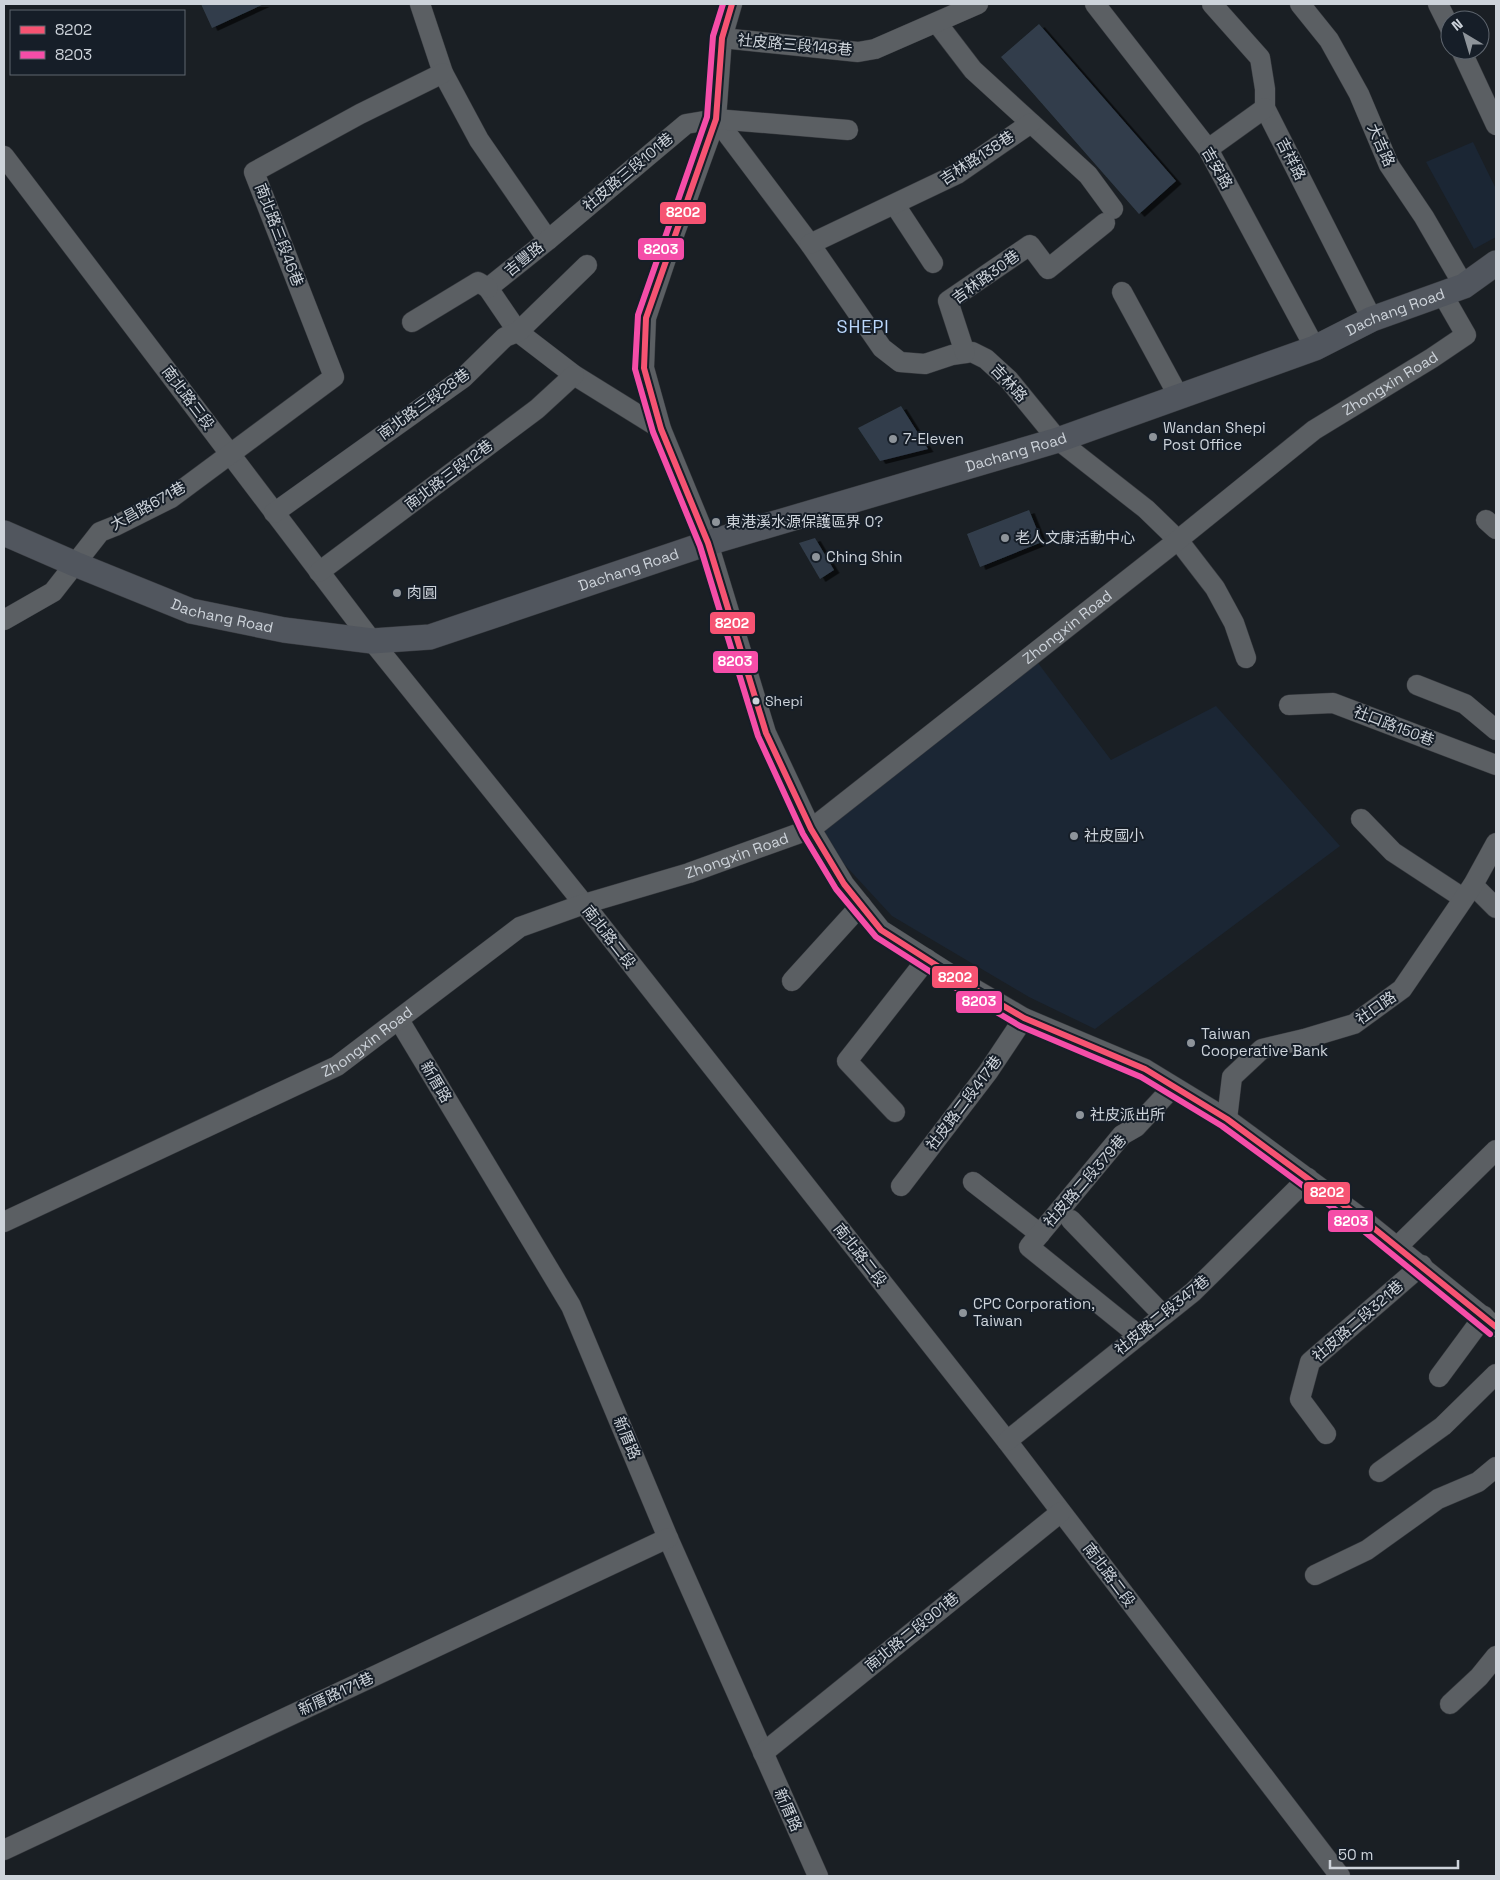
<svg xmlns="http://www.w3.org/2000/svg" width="1500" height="1880" font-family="'Space Grotesk','Noto Sans TC',sans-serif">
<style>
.built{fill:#1b2634}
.building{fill:#323e4b;filter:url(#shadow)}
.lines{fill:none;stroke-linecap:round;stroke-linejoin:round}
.minor-casing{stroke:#36393e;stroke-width:21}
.major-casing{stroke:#36393e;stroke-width:26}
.minor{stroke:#5b5f63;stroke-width:20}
.major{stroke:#51565e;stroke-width:25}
.bus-1-casing{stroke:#161e28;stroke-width:10}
.bus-2-casing{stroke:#161e28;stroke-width:10}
.bus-1{stroke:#f65372;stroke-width:6}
.bus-2{stroke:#f54da8;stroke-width:6}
.poi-dot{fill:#8e949a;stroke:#161e28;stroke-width:2}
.bus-dot{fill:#cdd3da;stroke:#161e28;stroke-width:2}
.labels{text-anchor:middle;stroke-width:4;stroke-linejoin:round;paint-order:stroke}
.bus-label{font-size:14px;fill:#cdd3da;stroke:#161e28;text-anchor:start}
.street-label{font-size:15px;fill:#cdd3da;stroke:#161e28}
.poi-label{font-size:15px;fill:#cdd3da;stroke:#161e28;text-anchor:start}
.quarter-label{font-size:18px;letter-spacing:1px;fill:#bcd9fe;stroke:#161e28}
.line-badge{stroke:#161e28;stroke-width:2}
.badge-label{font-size:14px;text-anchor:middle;font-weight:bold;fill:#fff}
</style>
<defs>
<filter id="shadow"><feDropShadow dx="5.5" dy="3" stdDeviation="0" flood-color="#0009"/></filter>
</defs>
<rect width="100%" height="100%" fill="#1a1f24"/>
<path class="built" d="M 1473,142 L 1496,189 L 1496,237 L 1474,249 L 1426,162 Z
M 1029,651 L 1111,760 L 1216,706 L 1340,846 L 1095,1029 L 1029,997 L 892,916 L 808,825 Z"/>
<path class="building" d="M 201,4 L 264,4 L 212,28 Z
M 1039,24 L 1176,181 L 1139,214 L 1001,57 Z
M 901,406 L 928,449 L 880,461 L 858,428 Z
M 1029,510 L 1042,542 L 980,567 L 967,534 Z
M 815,538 L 834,570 L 820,579 L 799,543 Z"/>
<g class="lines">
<defs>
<g id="minor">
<path d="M 420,4 L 443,73 L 479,140 L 548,240 L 488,288 L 518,332 L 574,375 L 661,429"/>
<path d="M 732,4 L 722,38 L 716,119 L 675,232 L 646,318 L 644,368 L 661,429 L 708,543 L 766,733 L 811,829 L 844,884 L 881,930 L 961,981 L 1024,1018 L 1145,1069 L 1227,1119 L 1360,1217 L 1496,1327"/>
<path d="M 1095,4 L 1208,149 L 1315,348"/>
<path d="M 1212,4 L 1260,58 L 1265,89 L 1265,108 L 1372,319"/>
<path d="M 1300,4 L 1329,40 L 1359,94 L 1389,165 L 1424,217 L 1464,286"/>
<path d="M 1438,4 L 1450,28"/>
<path d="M 937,23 L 973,70 L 1088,175 L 1113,209"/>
<path d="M 722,38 L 858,52 L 875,49 L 978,4"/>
<path d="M 1461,50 L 1496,125"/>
<path d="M 716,119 L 810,244 L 882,348 L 900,362 L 925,364 L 952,355 L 972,352 L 986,359 L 1009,380 L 1058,440 L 1146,509 L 1178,540 L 1215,588 L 1234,623 L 1246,658"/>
<path d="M 1208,149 L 1265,108"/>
<path d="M 4,156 L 372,641 L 584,904 L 1007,1441 L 1340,1876"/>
<path d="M 895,205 L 933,263"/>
<path d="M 548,240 L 686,124 L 716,119 L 848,130"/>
<path d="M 810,244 L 957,174 L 1031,123"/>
<path d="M 1122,292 L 1179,397"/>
<path d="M 412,322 L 478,282 L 488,288"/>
<path d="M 965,353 L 948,301 L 1030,245 L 1048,269 L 1105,223"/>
<path d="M 274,513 L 463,378 L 505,337 L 518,332 L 587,265"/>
<path d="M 1486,520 L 1496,529"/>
<path d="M 319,572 L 537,409 L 574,375"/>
<path d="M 4,620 L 53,592 L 100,532 L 115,526 L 171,498 L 334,377 L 254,172 L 360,114 L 443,73"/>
<path d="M 1417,685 L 1465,704 L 1496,730"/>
<path d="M 1289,705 L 1333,703 L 1496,765"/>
<path d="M 1361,819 L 1393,852 L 1463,898"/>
<path d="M 1473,885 L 1496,908"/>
<path d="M 792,981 L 861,905"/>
<path d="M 399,1020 L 571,1306 L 668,1538 L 818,1876"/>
<path d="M 895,1112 L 847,1061 L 927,959"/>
<path d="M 1227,1119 L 1232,1077 L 1262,1049 L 1304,1039 L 1354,1024 L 1402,989 L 1473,885 L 1496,843"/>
<path d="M 973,1182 L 1040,1234"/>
<path d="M 901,1186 L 988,1072 L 1024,1018"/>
<path d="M 1071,1220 L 1163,1315"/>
<path id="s1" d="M 4,1222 L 337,1066 L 520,927 L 584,904 L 689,873 L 811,829 L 1178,540 L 1314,430 L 1432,358 L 1466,335 L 1443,295"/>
<path d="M 1398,1246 L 1496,1150"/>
<path d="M 1138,1335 L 1029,1247 L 1122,1135 L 1136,1127 L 1173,1087"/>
<path d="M 1439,1377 L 1484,1316"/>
<path d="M 1326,1434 L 1300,1399 L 1310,1362 L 1422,1265"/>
<path d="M 1007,1441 L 1193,1292 L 1308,1178"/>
<path d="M 1379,1472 L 1443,1426 L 1496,1374"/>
<path d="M 1315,1575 L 1367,1550 L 1438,1499 L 1478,1482 L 1496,1467"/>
<path d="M 1450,1704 L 1479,1677 L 1496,1656"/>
<path d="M 763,1753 L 1061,1512"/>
<path d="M 4,1850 L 668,1538"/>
</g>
<g id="major">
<path id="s2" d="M 4,533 L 75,564 L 191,611 L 284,630 L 372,641 L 430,637 L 708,543 L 1058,440 L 1315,348 L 1372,319 L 1464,286 L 1496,263"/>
</g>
</defs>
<use href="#minor" class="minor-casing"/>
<use href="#major" class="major-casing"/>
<use href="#minor" class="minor"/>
<use href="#major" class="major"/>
<defs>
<path id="bus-1" d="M 732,4 L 722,38 L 716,119 L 646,318 L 644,368 L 661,429 L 708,543 L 766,733 L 811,829 L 844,884 L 881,930 L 961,981 L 1024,1018 L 1145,1069 L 1227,1119 L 1360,1217 L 1496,1327"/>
<path id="bus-2" d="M 723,4 L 713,36 L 707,117 L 638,315 L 635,369 L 653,432 L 700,546 L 758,736 L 803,834 L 836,889 L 876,937 L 956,988 L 1020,1026 L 1141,1077 L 1222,1126 L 1355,1224 L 1490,1334"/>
</defs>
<use href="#bus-1" class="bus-1-casing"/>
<use href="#bus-2" class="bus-2-casing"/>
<use href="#bus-1" class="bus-1"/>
<use href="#bus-2" class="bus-2"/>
</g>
<g class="poi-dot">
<circle cx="1153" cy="437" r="5"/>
<circle cx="893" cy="439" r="5"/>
<circle cx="716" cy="522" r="5"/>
<circle cx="1005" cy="538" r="5"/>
<circle cx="816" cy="557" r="5"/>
<circle cx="397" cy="593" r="5"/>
<circle cx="1074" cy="836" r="5"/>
<circle cx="1191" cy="1043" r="5"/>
<circle cx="1080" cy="1115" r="5"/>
<circle cx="963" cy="1313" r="5"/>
</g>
<circle class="bus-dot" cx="756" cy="701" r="4.5"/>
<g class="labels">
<g class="bus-label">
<text x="765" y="706">Shepi</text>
</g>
<g class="street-label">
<text transform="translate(795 45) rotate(5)" y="5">社皮路三段148巷</text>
<text transform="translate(1381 145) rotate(66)" y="5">大吉路</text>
<text transform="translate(977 158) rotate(-33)" y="5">吉林路138巷</text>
<text transform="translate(1291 159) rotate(63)" y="5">吉祥路</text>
<text transform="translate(1217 168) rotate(60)" y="5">吉安路</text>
<text transform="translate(628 172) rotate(-40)" y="5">社皮路三段101巷</text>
<text transform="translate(279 235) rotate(69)" y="5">南北路三段46巷</text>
<text transform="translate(524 259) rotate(-39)" y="5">吉豐路</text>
<text transform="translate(986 277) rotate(-36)" y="5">吉林路30巷</text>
<text dy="5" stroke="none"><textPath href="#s2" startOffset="1464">Dachang Road</textPath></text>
<text transform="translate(1009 383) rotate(47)" y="5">吉林路</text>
<text dy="5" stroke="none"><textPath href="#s1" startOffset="1636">Zhongxin Road</textPath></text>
<text transform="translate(188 398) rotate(53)" y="5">南北路三段</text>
<text transform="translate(424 404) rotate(-36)" y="5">南北路三段28巷</text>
<text dy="5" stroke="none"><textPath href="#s2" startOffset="1059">Dachang Road</textPath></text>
<text transform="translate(449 475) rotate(-37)" y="5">南北路三段12巷</text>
<text transform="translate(148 506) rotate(-29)" y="5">大昌路671巷</text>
<text dy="5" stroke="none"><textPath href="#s2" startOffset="654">Dachang Road</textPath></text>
<text dy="5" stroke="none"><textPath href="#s2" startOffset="234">Dachang Road</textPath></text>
<text dy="5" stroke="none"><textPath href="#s1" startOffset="1231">Zhongxin Road</textPath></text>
<text transform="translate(1394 726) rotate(21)" y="5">社口路150巷</text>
<text dy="5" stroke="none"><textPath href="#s1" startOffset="826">Zhongxin Road</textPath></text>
<text transform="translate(609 937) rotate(52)" y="5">南北路二段</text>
<text transform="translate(1376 1008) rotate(-35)" y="5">社口路</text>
<text dy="5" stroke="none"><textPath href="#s1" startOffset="406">Zhongxin Road</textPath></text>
<text transform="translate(436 1082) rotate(59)" y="5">新厝路</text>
<text transform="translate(964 1103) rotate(-53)" y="5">社皮路二段417巷</text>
<text transform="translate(1085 1181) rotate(-49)" y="5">社皮路二段379巷</text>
<text transform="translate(860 1255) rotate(52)" y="5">南北路二段</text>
<text transform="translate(1162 1315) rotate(-39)" y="5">社皮路二段347巷</text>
<text transform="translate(1358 1321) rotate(-41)" y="5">社皮路二段321巷</text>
<text transform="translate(627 1438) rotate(67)" y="5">新厝路</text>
<text transform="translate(1109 1575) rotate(53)" y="5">南北路二段</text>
<text transform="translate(912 1632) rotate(-39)" y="5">南北路二段901巷</text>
<text transform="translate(336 1694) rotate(-25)" y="5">新厝路171巷</text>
<text transform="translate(788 1810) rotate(66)" y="5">新厝路</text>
</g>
<g class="poi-label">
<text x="1163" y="433">Wandan Shepi<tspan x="1163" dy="17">Post Office</tspan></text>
<text x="903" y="444">7-Eleven</text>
<text x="726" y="527">東港溪水源保護區界 0?</text>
<text x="1015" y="543">老人文康活動中心</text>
<text x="826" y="562">Ching Shin</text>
<text x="407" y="598">肉圓</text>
<text x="1084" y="841">社皮國小</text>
<text x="1201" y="1039">Taiwan<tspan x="1201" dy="17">Cooperative Bank</tspan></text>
<text x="1090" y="1120">社皮派出所</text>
<text x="973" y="1309">CPC Corporation,<tspan x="973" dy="17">Taiwan</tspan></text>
</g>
<g class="quarter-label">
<text x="863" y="333">SHEPI</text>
</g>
</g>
<g class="line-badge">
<rect x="659" y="201" width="48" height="24" rx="5" fill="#f65372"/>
<rect x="637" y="237" width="48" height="24" rx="5" fill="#f54da8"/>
<rect x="709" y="611" width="47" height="24" rx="5" fill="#f65372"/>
<rect x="712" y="650" width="47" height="24" rx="5" fill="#f54da8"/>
<rect x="931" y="965" width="48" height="24" rx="5" fill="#f65372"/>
<rect x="955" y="990" width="48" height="24" rx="5" fill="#f54da8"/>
<rect x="1303" y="1181" width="48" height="24" rx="5" fill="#f65372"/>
<rect x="1327" y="1209" width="47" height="24" rx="5" fill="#f54da8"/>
</g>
<g class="badge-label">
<text x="683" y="217">8202</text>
<text x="661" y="254">8203</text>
<text x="732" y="628">8202</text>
<text x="735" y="666">8203</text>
<text x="955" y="982">8202</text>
<text x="979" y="1006">8203</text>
<text x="1327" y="1197">8202</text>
<text x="1351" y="1226">8203</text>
</g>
<rect width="1500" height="1880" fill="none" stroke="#cdd3da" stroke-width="10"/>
<rect x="10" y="10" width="175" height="65" fill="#161e28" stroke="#5f666f"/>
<rect x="20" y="26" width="25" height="8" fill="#f65372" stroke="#5f666f"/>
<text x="55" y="35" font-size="15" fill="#cdd3da">8202</text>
<rect x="20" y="51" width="25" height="8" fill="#f54da8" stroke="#5f666f"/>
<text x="55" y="60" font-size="15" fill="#cdd3da">8203</text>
<g transform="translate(1465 35) rotate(322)"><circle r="24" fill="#161e28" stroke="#5f666f"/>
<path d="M0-4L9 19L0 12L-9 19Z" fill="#8e949a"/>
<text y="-8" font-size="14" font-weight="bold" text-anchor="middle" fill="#cdd3da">N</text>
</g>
<path d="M1330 1860v8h128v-8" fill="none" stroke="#cdd3da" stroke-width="2.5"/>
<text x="1338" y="1860" font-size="15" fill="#cdd3da" stroke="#161e28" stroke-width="4" paint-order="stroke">50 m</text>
</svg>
